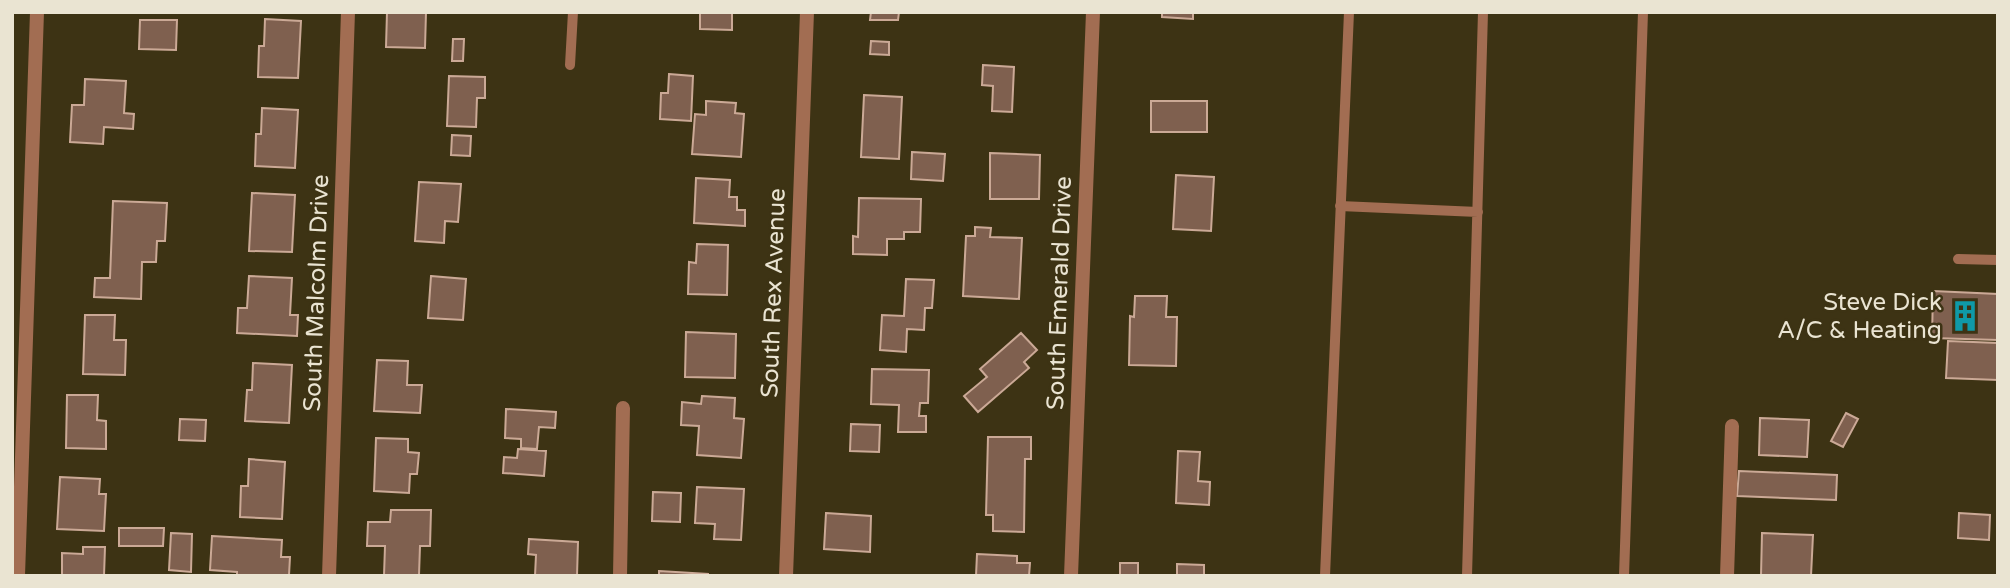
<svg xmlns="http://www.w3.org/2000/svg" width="2010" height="588" font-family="'Varela Round',sans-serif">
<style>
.building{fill:#7f604f;stroke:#cba996;stroke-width:2}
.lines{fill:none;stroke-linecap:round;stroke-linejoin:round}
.service{stroke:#a26d52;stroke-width:10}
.minor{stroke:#a26d52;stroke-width:14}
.labels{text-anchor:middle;stroke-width:5;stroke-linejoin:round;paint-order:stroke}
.street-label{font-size:24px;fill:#eae4d2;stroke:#3d3314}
.poi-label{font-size:24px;fill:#eae4d2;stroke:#3d3314;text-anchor:end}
</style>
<rect width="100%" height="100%" fill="#3d3314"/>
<path class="building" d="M 387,12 L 426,12 L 425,48 L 386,47 Z
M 700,12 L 732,12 L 732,30 L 700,29 Z
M 871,12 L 899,12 L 898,20 L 870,20 Z
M 1162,12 L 1193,12 L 1193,19 L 1162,17 Z
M 265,19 L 301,21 L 298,78 L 258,77 L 259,46 L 264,46 Z
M 140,20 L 177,20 L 176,50 L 139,49 Z
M 453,39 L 464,39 L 463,61 L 452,61 Z
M 871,41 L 889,42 L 889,55 L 870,54 Z
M 983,65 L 1014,67 L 1012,112 L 992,111 L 993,86 L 982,85 Z
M 669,74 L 693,76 L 691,121 L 660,119 L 661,93 L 668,93 Z
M 449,76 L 485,77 L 485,98 L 477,98 L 476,127 L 447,126 Z
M 85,79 L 126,81 L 124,113 L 134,114 L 133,129 L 104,127 L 103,144 L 70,142 L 72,105 L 84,105 Z
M 864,95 L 902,97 L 899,159 L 861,157 Z
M 706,101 L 736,103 L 735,113 L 744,114 L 741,157 L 692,154 L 695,114 L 706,115 Z
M 1151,101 L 1207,101 L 1207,132 L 1151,132 Z
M 262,108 L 298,110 L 295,168 L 255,166 L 256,134 L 261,134 Z
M 452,135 L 471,136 L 470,156 L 451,155 Z
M 912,152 L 945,154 L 943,181 L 911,179 Z
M 990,153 L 1040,155 L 1039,199 L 990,199 Z
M 1176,175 L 1214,177 L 1211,231 L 1173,229 Z
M 696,178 L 730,180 L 729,197 L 737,197 L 737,210 L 745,210 L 745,226 L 694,223 Z
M 419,182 L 461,184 L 458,222 L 445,221 L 444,243 L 415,241 Z
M 252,193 L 295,195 L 292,252 L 249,251 Z
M 859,198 L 921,199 L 920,232 L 904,232 L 904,239 L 887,239 L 887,255 L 853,254 L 853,236 L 858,237 Z
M 113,201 L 167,203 L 165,241 L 157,241 L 156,262 L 142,262 L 141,299 L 94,297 L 95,278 L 110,278 Z
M 975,227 L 991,228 L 990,237 L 1022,238 L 1019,299 L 963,296 L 966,236 L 975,236 Z
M 697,244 L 728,245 L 727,295 L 688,294 L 689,262 L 696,263 Z
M 249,276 L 292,278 L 290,315 L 298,315 L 297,336 L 237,333 L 238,308 L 247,308 Z
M 431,276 L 466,279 L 463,320 L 428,318 Z
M 906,279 L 934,280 L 932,308 L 925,308 L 924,330 L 907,329 L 906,352 L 880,350 L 882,315 L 904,316 Z
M 1933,291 L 1998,294 L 1998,340 L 1932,338 Z
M 1135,296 L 1167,296 L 1166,317 L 1177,317 L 1176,366 L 1129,365 L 1130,316 L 1134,317 Z
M 85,315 L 115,315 L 114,340 L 126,340 L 125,375 L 83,374 Z
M 686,332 L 736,334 L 735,378 L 685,377 Z
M 1021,333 L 1037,350 L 1024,362 L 1029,368 L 978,412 L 964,396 L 987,377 L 980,369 Z
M 1948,341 L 1998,343 L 1998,380 L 1946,378 Z
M 377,360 L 408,361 L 407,385 L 422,385 L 420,413 L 374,411 Z
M 253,363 L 292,365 L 289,423 L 245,421 L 247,390 L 252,390 Z
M 872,369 L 929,370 L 928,403 L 920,403 L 919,416 L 926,416 L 926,432 L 898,432 L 899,405 L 871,404 Z
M 67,395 L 98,395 L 97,420 L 106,421 L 106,449 L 66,448 Z
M 702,396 L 735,398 L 734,418 L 744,419 L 741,458 L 697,455 L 699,426 L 681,425 L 682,402 L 701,404 Z
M 506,409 L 556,412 L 555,428 L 539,427 L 537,449 L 521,448 L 521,439 L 505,438 Z
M 1846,413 L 1858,419 L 1843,447 L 1831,441 Z
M 1760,418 L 1809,420 L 1807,457 L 1759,455 Z
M 180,419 L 206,420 L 205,441 L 179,440 Z
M 851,424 L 880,425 L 879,452 L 850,451 Z
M 988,437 L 1031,437 L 1031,459 L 1025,459 L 1024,532 L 993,531 L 993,515 L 986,515 Z
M 376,438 L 408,439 L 408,452 L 419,453 L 417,474 L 410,474 L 409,493 L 374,491 Z
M 518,449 L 546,451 L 544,476 L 503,473 L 504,457 L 517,458 Z
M 1178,451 L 1200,452 L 1198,481 L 1210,482 L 1209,505 L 1176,503 Z
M 249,459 L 285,462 L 282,519 L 240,517 L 241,486 L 248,486 Z
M 1739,471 L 1837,475 L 1836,500 L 1737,496 Z
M 60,477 L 100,479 L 99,494 L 106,494 L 104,531 L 57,529 Z
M 697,487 L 744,489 L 741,540 L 714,539 L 715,524 L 695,523 Z
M 653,492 L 681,493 L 680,522 L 652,521 Z
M 391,510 L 431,510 L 430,546 L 420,546 L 419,575 L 432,576 L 384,576 L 385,546 L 367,546 L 368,522 L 390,522 Z
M 826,513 L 871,516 L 870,552 L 824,549 Z
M 1959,513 L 1990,515 L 1989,540 L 1958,538 Z
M 119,528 L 164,528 L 163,546 L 119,546 Z
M 171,533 L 192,534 L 191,572 L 169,570 Z
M 1762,533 L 1813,535 L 1811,576 L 1761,576 Z
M 212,536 L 282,540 L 281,557 L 290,557 L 289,575 L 237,576 L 237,572 L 210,570 Z
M 529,539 L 578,542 L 577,576 L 535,576 L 536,555 L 528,554 Z
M 83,547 L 105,547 L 104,576 L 62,576 L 62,553 L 83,554 Z
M 977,554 L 1017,556 L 1017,563 L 1030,563 L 1029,576 L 976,576 Z
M 1120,563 L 1138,563 L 1138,575 L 1150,576 L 1120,576 Z
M 1177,564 L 1204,565 L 1204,576 L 1177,576 Z
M 659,571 L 708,574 L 708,576 L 659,576 Z"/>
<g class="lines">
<path class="service" d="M 570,65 L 573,12
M 1340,206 L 1478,212
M 1958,259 L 1998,260
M 1325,576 L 1349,12
M 1467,576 L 1483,12
M 1624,576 L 1643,12"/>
<path class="minor" d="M 18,576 L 37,12
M 329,576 L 348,12
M 620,576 L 623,408
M 786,576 L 807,12
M 1071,576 L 1093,12
M 1727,576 L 1732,426"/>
</g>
<defs>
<symbol id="building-bare" viewBox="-9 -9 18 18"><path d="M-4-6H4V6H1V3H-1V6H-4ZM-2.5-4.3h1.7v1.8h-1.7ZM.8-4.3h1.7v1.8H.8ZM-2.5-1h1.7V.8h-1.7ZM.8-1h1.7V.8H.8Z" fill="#0f9aa8" stroke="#3d3314" stroke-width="2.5" paint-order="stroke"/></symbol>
</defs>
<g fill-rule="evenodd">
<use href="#building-bare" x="1943" y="294" width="44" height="44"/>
</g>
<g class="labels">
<g class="street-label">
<text transform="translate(316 293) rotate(-88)" y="8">South Malcolm Drive</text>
<text transform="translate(773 293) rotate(-88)" y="8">South Rex Avenue</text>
<text transform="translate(1059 293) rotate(-88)" y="8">South Emerald Drive</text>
</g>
<g class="poi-label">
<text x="1942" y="310">Steve Dick<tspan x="1942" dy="28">A/C &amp; Heating</tspan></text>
</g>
</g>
<rect width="2010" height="588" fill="none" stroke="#eae4d2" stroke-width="28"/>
</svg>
